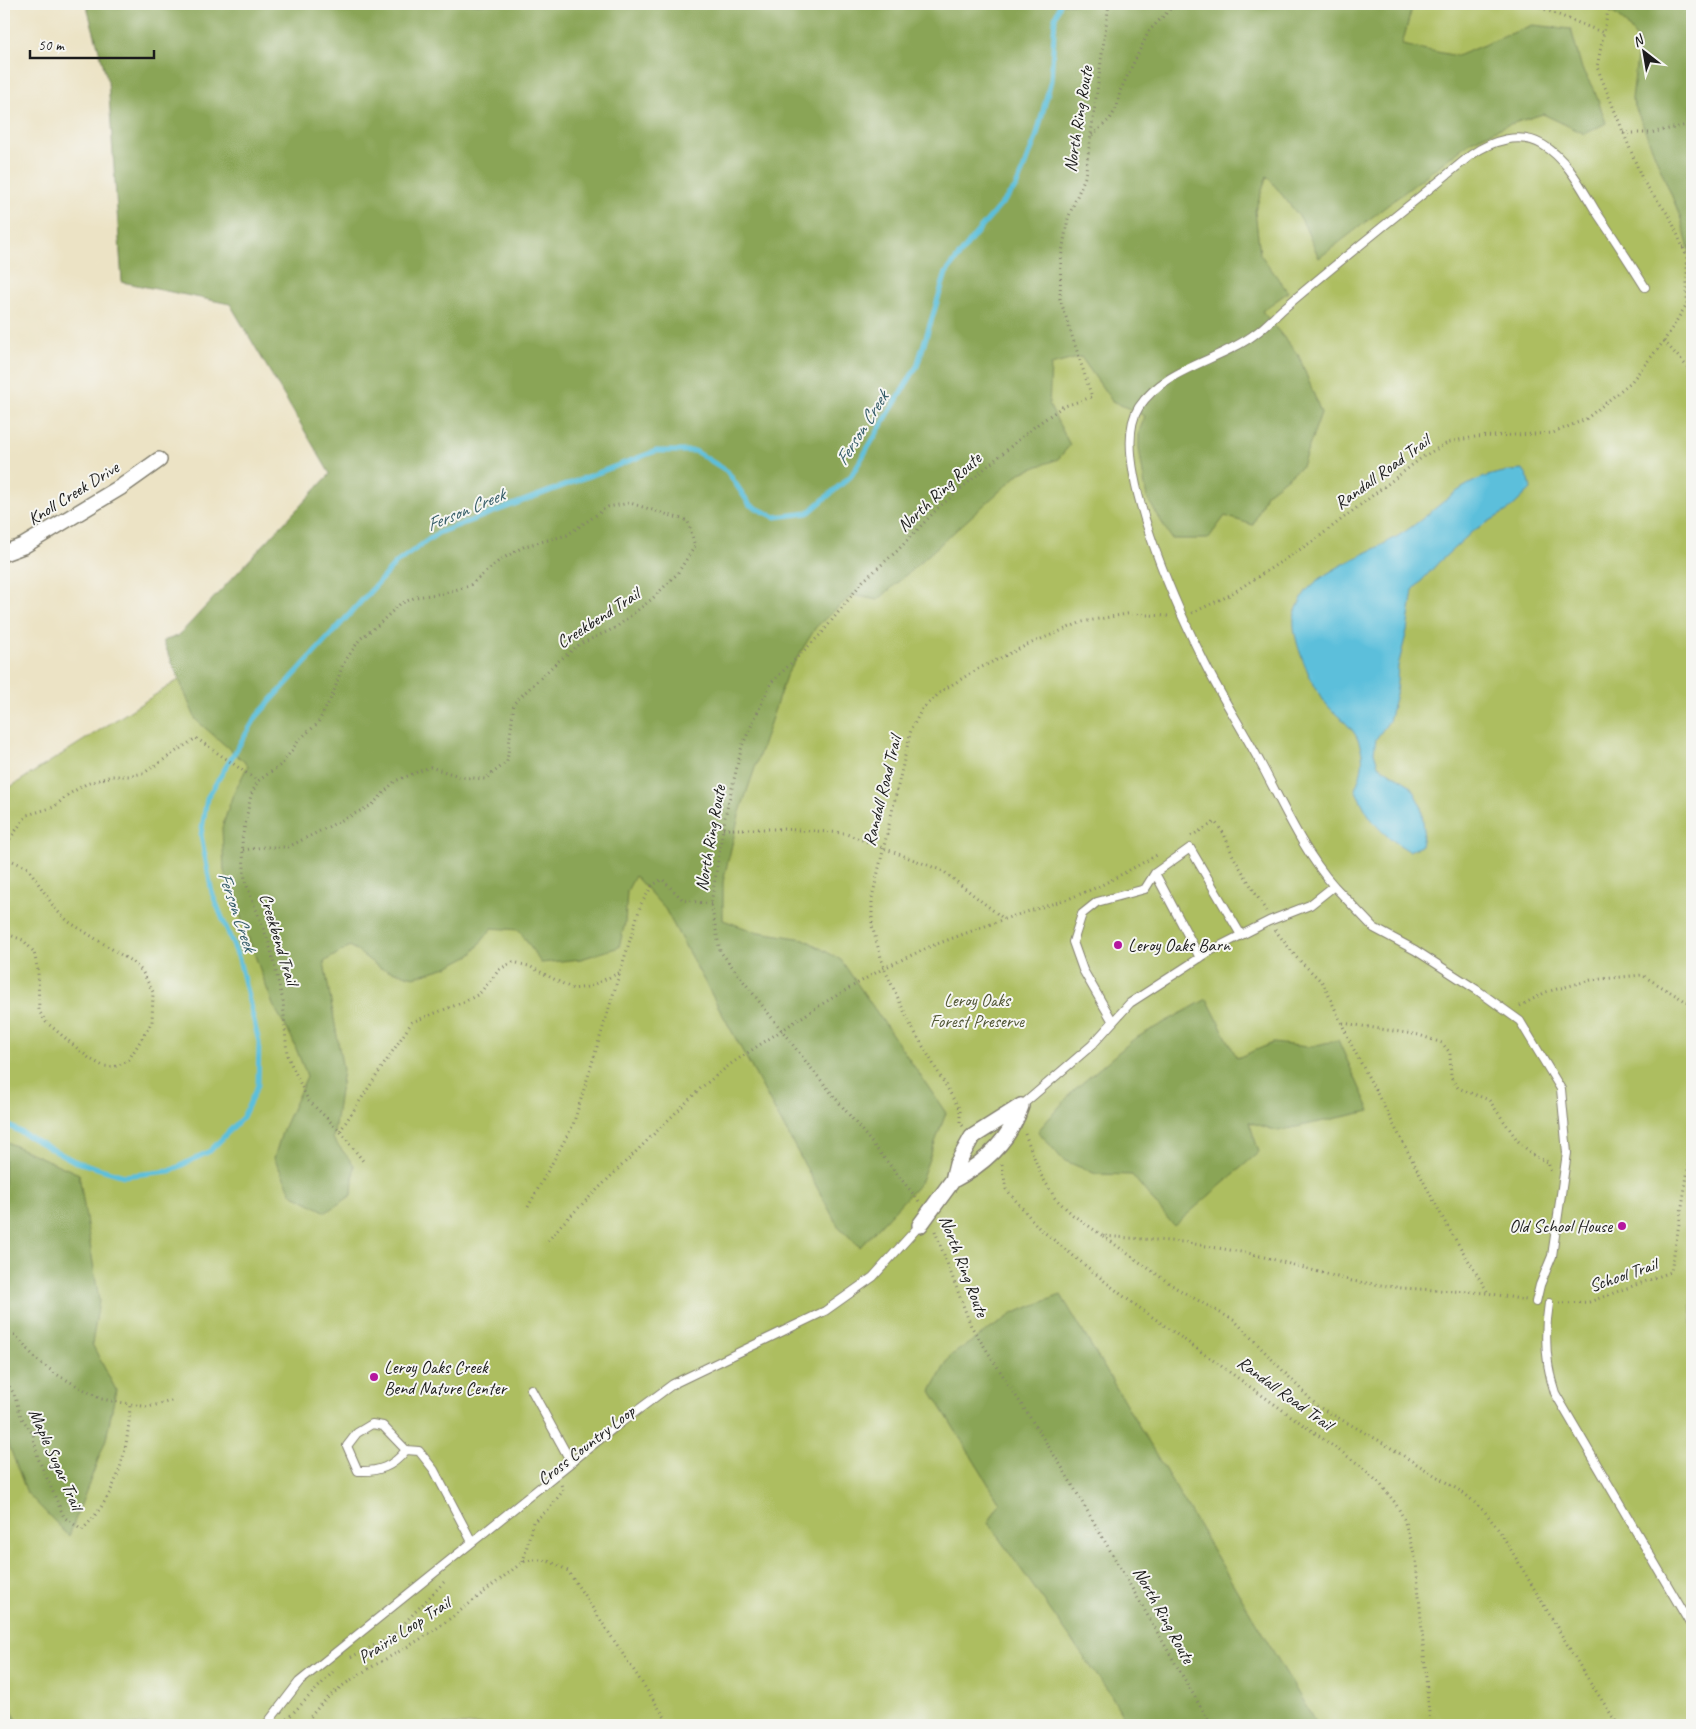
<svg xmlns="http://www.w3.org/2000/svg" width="1696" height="1729" font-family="Caveat,sans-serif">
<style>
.green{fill:#adbe61;stroke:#646d3e}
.forest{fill:#8aa557;stroke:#53603a}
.water{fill:#5cbfdb;stroke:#3c6e7c}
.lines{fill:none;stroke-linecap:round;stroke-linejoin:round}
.stream{stroke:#5cbfdb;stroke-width:5}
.lane-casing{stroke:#848070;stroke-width:10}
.street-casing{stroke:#848070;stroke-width:18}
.path{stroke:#848070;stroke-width:3;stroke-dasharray:1 4;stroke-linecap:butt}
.lane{stroke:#fff;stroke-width:8}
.street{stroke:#fff;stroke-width:15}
.poi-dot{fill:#b5179e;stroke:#f6f6f2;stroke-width:2}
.labels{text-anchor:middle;stroke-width:4;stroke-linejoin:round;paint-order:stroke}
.street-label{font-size:18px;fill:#1c1c1c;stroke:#f6f6f2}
.poi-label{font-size:18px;fill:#1c1c1c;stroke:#f6f6f2;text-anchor:start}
.park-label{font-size:18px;fill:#4f5534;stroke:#f6f6f2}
.water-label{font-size:19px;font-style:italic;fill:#365d68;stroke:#f6f6f2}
</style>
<rect width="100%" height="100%" fill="#f6f6f2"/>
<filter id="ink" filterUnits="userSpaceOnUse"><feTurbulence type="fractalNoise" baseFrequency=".02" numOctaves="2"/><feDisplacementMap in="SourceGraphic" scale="10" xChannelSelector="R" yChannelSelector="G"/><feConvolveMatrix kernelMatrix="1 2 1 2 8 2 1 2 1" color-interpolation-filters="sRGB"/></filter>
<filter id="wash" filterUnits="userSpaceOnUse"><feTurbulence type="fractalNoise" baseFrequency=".0096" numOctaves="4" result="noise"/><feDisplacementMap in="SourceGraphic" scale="20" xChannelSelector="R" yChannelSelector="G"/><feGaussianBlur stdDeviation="1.12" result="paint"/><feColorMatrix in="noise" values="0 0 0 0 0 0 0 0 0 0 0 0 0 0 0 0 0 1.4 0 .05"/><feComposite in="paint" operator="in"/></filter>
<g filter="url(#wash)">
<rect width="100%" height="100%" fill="#ece3c5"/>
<path class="green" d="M 233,4 L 1692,4 L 1692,1725 L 7,1725 L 4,1719 L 4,791 L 518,464 Z"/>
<path class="forest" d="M 86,4 L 1413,4 L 1402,45 L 1457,56 L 1532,25 L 1571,29 L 1582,69 L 1595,92 L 1606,123 L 1585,134 L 1543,114 L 1507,125 L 1471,141 L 1319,258 L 1302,220 L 1267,176 L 1255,211 L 1260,254 L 1288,292 L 1262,311 L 1299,356 L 1321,413 L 1302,466 L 1266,494 L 1253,525 L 1225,516 L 1208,539 L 1172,539 L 1147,498 L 1139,448 L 1139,432 L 1145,416 L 1112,401 L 1081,357 L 1051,365 L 1049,405 L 1070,445 L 1058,459 L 1020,473 L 878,600 L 852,595 L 816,627 L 786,676 L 739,815 L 723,882 L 723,920 L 753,931 L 804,939 L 841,960 L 946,1113 L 920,1183 L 860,1247 L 838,1226 L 665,909 L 635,876 L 627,891 L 625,923 L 619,947 L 581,959 L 541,963 L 519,930 L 492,928 L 472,954 L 447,967 L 414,977 L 380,968 L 350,946 L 324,962 L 343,1070 L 333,1139 L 354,1165 L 352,1195 L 326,1212 L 292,1194 L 274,1158 L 283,1129 L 307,1076 L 291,1036 L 273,1005 L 224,871 L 222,828 L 232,797 L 248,765 L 196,720 L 163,641 L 178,636 L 330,474 L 230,304 L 122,282 L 108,82 Z
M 1603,4 L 1692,4 L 1692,260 L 1680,216 L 1632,99 L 1639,41 L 1624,22 Z
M 1207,999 L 1237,1058 L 1273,1043 L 1308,1047 L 1338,1040 L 1370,1111 L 1278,1131 L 1249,1122 L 1259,1152 L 1174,1226 L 1132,1175 L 1096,1174 L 1063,1160 L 1038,1131 L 1074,1090 L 1134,1039 Z
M 4,1141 L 79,1174 L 99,1301 L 92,1344 L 116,1390 L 106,1439 L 69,1536 L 27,1493 L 4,1432 Z
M 1061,1295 L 1317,1725 L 1128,1725 L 1111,1695 L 988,1523 L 1000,1503 L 931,1391 L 950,1356 L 1014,1313 Z
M 4,1699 L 20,1725 L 4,1725 Z"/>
<path class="water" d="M 1523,470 L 1529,479 L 1531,489 L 1510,509 L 1473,531 L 1439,562 L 1413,590 L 1407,631 L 1398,666 L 1396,694 L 1389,721 L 1376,739 L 1374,752 L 1378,765 L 1410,785 L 1421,806 L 1424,829 L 1421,846 L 1409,851 C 1378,832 1370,821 1355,789 C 1360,777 1365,763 1361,749 C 1357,728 1340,720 1327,705 C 1313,688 1291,640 1294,617 C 1295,611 1303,595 1307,590 C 1331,565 1369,554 1398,536 C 1446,506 1460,473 1523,470 Z"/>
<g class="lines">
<path class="stream" d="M 4,1123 L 74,1161 L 124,1176 L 170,1171 L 210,1151 L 243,1117 L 258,1085 L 259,1042 L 239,959 L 212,893 L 201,835 L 207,798 L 257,716 L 396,563 L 438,533 L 656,451 L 695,451 L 727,471 L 750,505 L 775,517 L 808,513 L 851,476 L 917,366 L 946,273 L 974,236 L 1016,187 L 1036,138 L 1051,80 L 1055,18 L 1060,4"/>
</g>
</g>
<g filter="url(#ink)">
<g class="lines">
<defs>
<path id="lane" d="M 1334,886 C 1303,851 1283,805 1261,764 C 1243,730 1222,698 1205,664 C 1180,614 1106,457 1139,407 C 1166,367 1220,361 1255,334 C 1265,327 1274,317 1283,309 C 1345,256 1409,206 1471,155 C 1491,141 1520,131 1543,145 C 1567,159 1581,187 1595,210 C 1612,235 1629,261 1645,287
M 1200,958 L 1155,873 L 1190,848 L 1241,935
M 1113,1022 L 1083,970 L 1073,942 L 1082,914 L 1097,902 L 1145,889 L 1155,873
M 1021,1106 L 1092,1045 L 1130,1003 L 1212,950 L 1269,921 L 1310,905 L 1334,886 L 1374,928 L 1415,950 L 1477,990 L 1520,1021 L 1561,1089 L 1567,1153 L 1552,1256 L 1540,1285 L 1536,1302
M 1549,1303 C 1544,1334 1545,1363 1555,1393 L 1692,1627
M 531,1389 L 571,1462
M 406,1450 C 393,1467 378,1472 358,1471 L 347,1446 L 357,1433 L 372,1424 L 383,1426 L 406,1450 L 419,1451 L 434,1470 L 472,1542
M 266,1725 L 299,1682 L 615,1427 L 673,1384 L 825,1311 L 873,1277 L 920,1225"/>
<path id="street" d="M 4,553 L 23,546 L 121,487 L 159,460
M 953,1180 C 984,1164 1010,1140 1021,1106
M 920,1225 L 953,1180 L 957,1164 L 972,1137 L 1021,1106"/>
</defs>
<use href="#lane" class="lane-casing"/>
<use href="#street" class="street-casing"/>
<path class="path" d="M 1531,4 L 1604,33
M 1623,133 L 1650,133 L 1692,124
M 1092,135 L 1110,119 L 1117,107 L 1120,91 L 1149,31 L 1175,4
M 1682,247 L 1692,247
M 1664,341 L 1692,372
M 1192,613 L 1228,596 L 1316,539 L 1424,456 L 1449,442 L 1475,437 L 1553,433 L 1586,419 L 1631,382 L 1664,341 L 1687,304 L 1687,257 L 1670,217 L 1643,181 L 1597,67 L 1608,11 L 1612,4
M 723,829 L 783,829 L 844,833 L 943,871 L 1004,919
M 1191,836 L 1215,822 L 1224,834 L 1233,856 L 1266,911
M 4,847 L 27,815 L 54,807 L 69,794 L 86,784 L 112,776 L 129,776 L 144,773 L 196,738 L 258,781
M 243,850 L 264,847 L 288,847 L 372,805 L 395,781 L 430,767 L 462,777 L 485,779 L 507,762 L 514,703 L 556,663 L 580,644 L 615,628 L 652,599 L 677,574 L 695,546 L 688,521 L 630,503 L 608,507 L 567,535 L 525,546 L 500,560 L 469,586 L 444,593 L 416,597 L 400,604 L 378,625 L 360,639 L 343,664 L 333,694 L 318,723 L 299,740 L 282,764 L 258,781 L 251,795 L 242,839 L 245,881 L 269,943 L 283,1001 L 287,1055 L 308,1100 L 340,1131 L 363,1161
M 4,857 L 28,868 L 56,910 L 69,922 L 131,961 L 142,971 L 153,992 L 152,1022 L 128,1061 L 114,1067 L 103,1066 L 90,1059 L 46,1022 L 39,1011 L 38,971 L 34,952 L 23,940 L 4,933
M 1275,930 L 1297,958 L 1323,983 L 1353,1048 L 1446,1224 L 1489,1294
M 1520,1006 L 1546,992 L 1591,980 L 1642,975 L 1692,1005
M 1343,1023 L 1419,1035 L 1442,1043 L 1450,1053 L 1451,1078 L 1458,1088 L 1489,1100 L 1518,1141 L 1534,1156 L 1548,1162 L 1551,1173
M 963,1126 L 960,1122 L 960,1110 L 910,1024 L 884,968 L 872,926 L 872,898 L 911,730 L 922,709 L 943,690 L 978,669 L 1027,645 L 1082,622 L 1127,614 L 1170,616
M 340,1131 L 412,1022 L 464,1002 L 479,994 L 500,969 L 513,962 L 529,966 L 573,989 L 588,987 L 621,972
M 1025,1134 L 1041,1175 L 1055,1198 L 1073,1215 L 1103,1236 L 1183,1242 L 1253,1254 L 1352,1281 L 1402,1288 L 1487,1293 L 1526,1300
M 1002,1164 L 1006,1189 L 1039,1228 L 1123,1296 L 1361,1466 L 1381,1485 L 1396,1504 L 1404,1519 L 1416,1561 L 1430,1725
M 919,1201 L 807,1063 L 720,951 L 711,904 L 725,817 L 742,746 L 771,683 L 822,633 L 863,581 L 897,551 L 938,508 L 1035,426 L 1062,407 L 1092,397 L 1060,299 L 1061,258 L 1068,218 L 1085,177 L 1109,4
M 528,1207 L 573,1125 L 641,904 L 652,886 L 662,879 L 683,900 L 711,904
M 935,1231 L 971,1326 L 1063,1469 L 1211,1725
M 1103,1236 L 1176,1288 L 1235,1321 L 1317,1406 L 1378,1440 L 1465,1494 L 1485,1512 L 1501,1533 L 1583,1671 L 1618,1725
M 548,1241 L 561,1225 L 702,1087 L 732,1063 L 822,1004 L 884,968 L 929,947 L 1004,919 L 1068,899 L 1100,886 L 1157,855
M 1559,1303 L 1589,1302 L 1671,1272 L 1692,1146
M 4,1334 L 15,1335 L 37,1360 L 56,1374 L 101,1399 L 148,1407 L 175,1400
M 4,1378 L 14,1394 L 21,1417 L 33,1434 L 38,1458 L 64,1517 L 82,1530 C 117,1495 128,1454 130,1405
M 523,1562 L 533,1522 L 548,1510 L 563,1491 L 561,1484
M 351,1657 L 391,1637 L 446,1580
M 287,1719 L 333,1672
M 305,1725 C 334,1678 394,1659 437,1628 C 467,1607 494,1583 523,1562 C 541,1557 552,1561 568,1571 L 670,1725"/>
<use href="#lane" class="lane"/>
<use href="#street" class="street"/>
</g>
</g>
<g class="poi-dot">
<circle cx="1118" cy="945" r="5"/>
<circle cx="1622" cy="1226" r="5"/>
<circle cx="374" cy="1377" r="5"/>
</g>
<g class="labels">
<g class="street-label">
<text transform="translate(1078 119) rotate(-81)" y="6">North Ring Route</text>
<text transform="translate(1382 472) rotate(-36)" y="6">Randall Road Trail</text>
<text transform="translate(939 492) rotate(-43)" y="6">North Ring Route</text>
<text transform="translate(73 493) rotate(-32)" y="6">Knoll Creek Drive</text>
<text transform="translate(598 618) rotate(-33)" y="6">Creekbend Trail</text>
<text transform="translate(882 791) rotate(-76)" y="6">Randall Road Trail</text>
<text transform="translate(710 838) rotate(-80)" y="6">North Ring Route</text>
<text transform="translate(279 939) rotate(73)" y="6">Creekbend Trail</text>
<text transform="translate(964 1266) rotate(69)" y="6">North Ring Route</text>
<text transform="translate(1623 1275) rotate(-19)" y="6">School Trail</text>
<text transform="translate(1285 1393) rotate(36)" y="6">Randall Road Trail</text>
<text transform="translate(586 1445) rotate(-38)" y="6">Cross Country Loop</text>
<text transform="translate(56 1459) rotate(66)" y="6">Maple Sugar Trail</text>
<text transform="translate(1164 1615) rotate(61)" y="6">North Ring Route</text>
<text transform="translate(404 1630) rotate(-33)" y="6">Prairie Loop Trail</text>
</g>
<g class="poi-label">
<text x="1128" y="951">Leroy Oaks Barn</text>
<text x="1612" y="1232" text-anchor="end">Old School House</text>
<text x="384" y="1373">Leroy Oaks Creek<tspan x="384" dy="21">Bend Nature Center</tspan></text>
</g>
<g class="park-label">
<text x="977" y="1006">Leroy Oaks<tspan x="977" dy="21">Forest Preserve</tspan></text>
</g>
<g class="water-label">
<text transform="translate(861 428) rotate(-58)" y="7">Ferson Creek</text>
<text transform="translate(465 509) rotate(-23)" y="7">Ferson Creek</text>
<text transform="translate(238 911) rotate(71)" y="7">Ferson Creek</text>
</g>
</g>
<rect width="1696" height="1729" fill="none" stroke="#f6f6f2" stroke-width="20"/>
<g transform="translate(1644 52) rotate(329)" stroke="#f6f6f2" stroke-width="4" paint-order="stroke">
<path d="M0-4L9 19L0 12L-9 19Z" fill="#1c1c1c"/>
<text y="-8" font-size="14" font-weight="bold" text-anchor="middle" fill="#1c1c1c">N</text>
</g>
<path d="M30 50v8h124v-8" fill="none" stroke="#1c1c1c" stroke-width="2.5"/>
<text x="38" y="50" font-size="15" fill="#1c1c1c" stroke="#f6f6f2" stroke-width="4" paint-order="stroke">50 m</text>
</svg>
